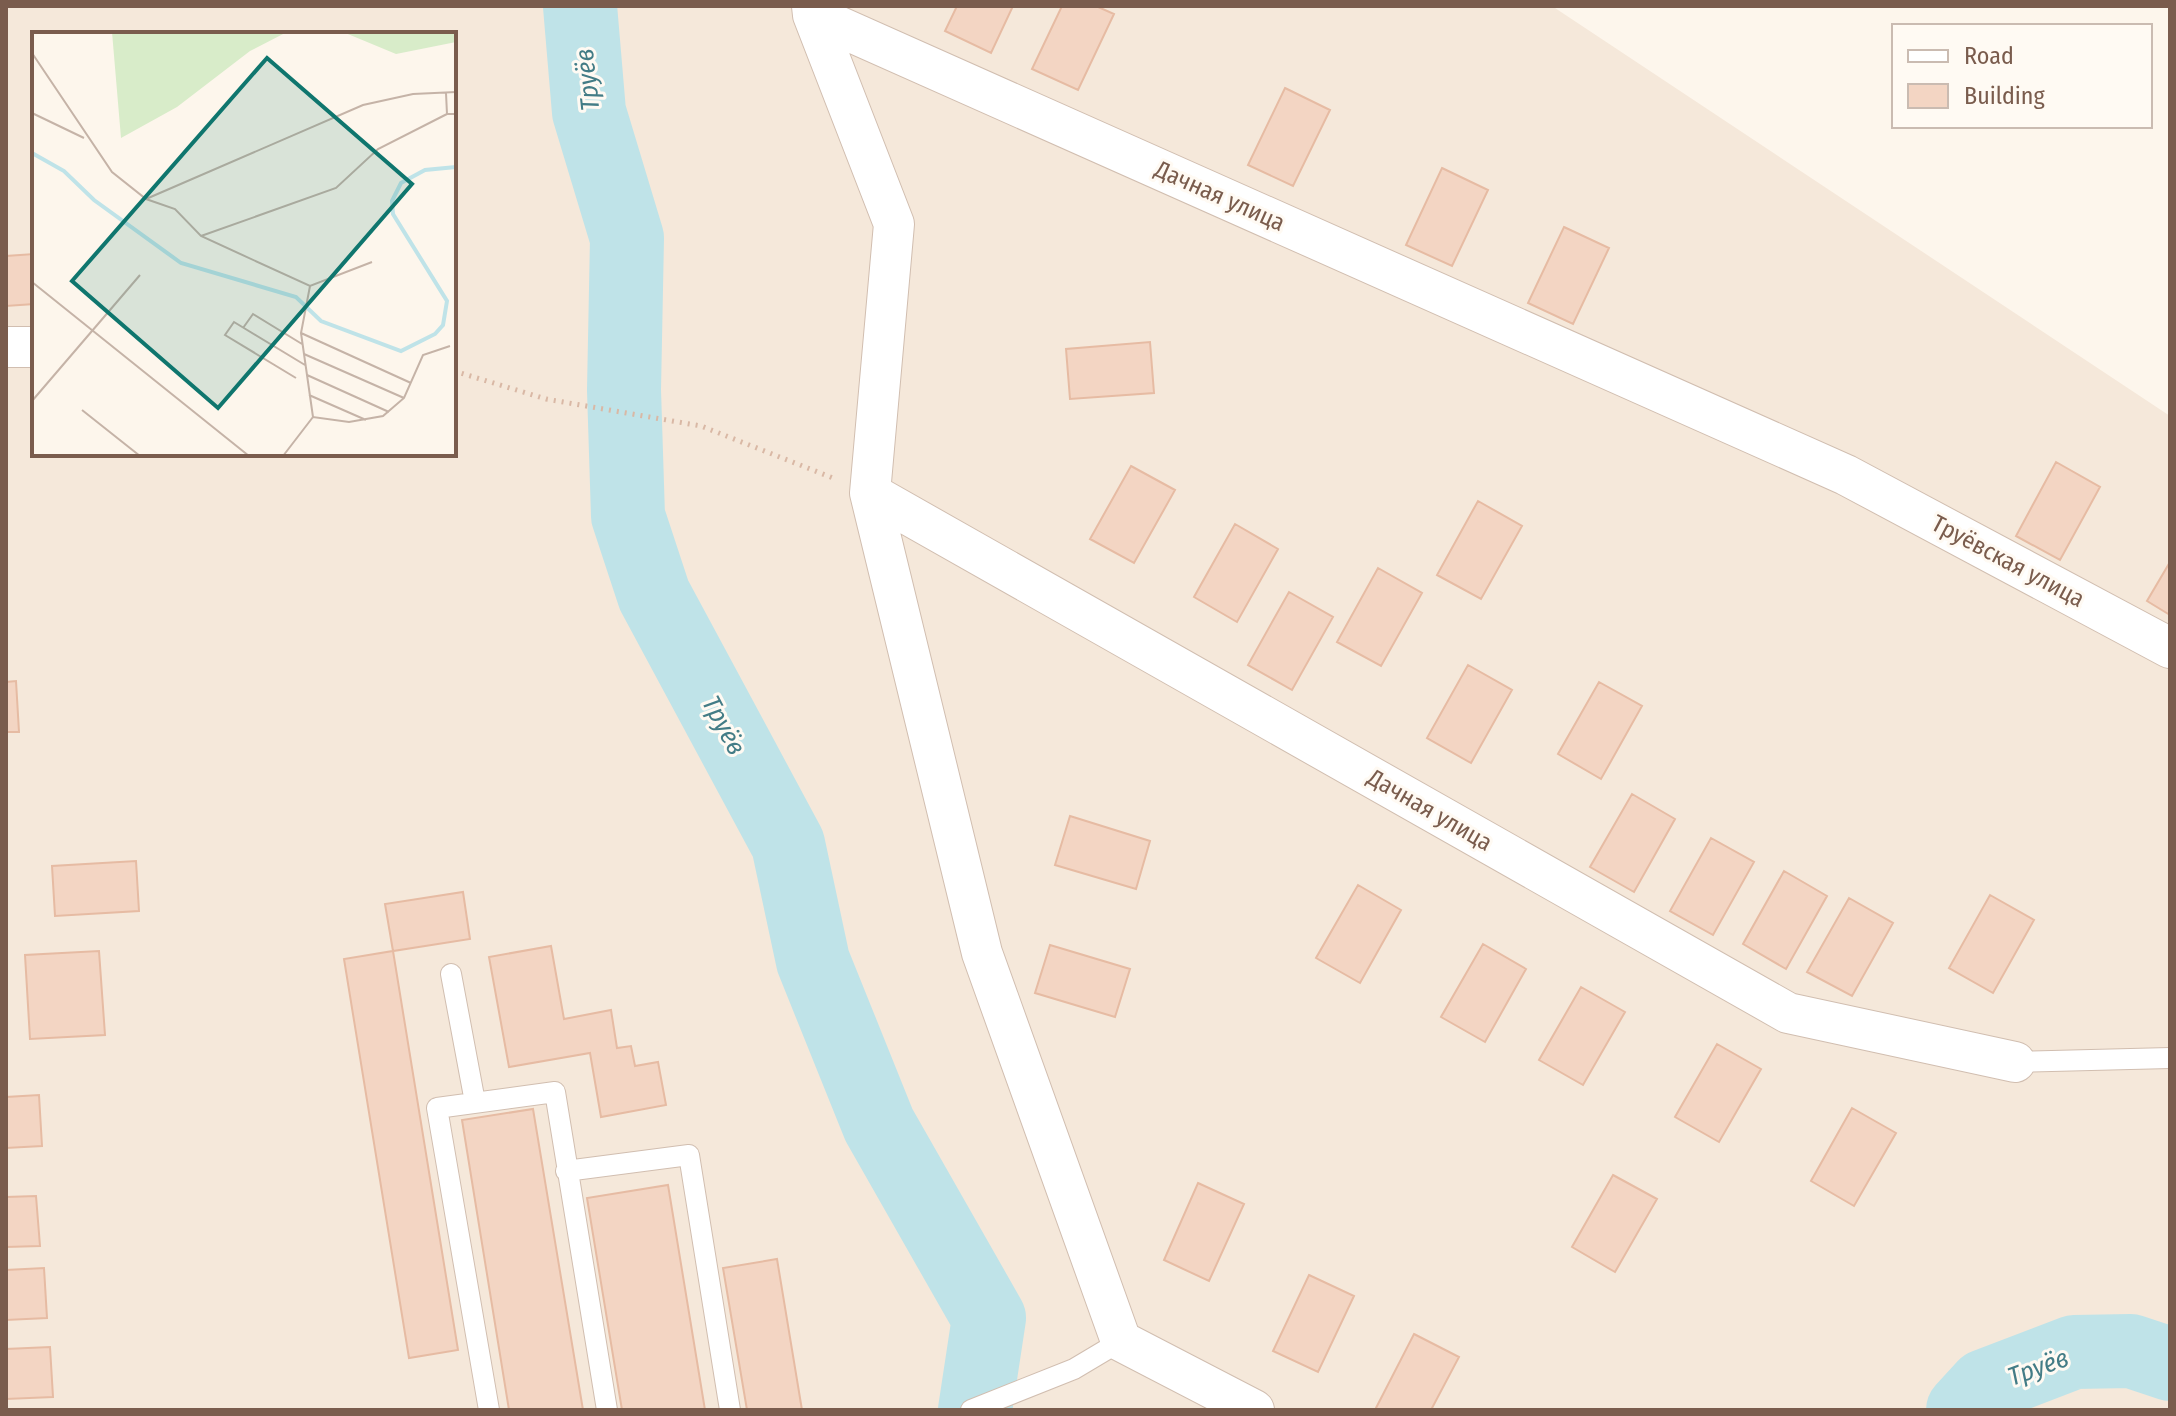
<svg xmlns="http://www.w3.org/2000/svg" width="2176" height="1416" font-family="'Fira Sans Condensed',sans-serif">
<style>
.residential{fill:#f5e8da;fill-rule:evenodd}
.lines{fill:none;stroke-linecap:round;stroke-linejoin:round}
.river{stroke:#bfe3e8;stroke-width:74}
.building{fill:#f3d5c3;stroke:#e6bba3;stroke-width:2}
.lane-casing{stroke:#d1beb0;stroke-width:22}
.street-casing{stroke:#d1beb0;stroke-width:42}
.path{stroke:#d9b8a5;stroke-width:5;stroke-dasharray:2 6;stroke-linecap:butt}
.lane{stroke:#fff;stroke-width:20}
.street{stroke:#fff;stroke-width:40}
.labels{text-anchor:middle;stroke-width:6;stroke-linejoin:round;paint-order:stroke}
.street-label{font-size:24px;fill:#7a5c4d;stroke:#fffaf3}
.water-label{font-size:26px;font-style:italic;fill:#437c86;stroke:#fffaf3}
.inset-river{fill:none;stroke:#bfe3e8;stroke-width:4}
.inset-road{fill:none;stroke:#c5b3a7;stroke-width:2}
.view{fill:#0f766e;fill-opacity:0.15;stroke:#0f766e;stroke-width:4}
.inset-edge{fill:none;stroke:#7a5c4d;stroke-width:4}
</style>
<rect width="100%" height="100%" fill="#fdf6ec"/>
<path class="residential" d="M 6,6 L 1552,6 L 2170,416 L 2170,1410 L 6,1410 ZM 34,34 L 454,34 L 454,454 L 34,454 Z"/>
<g class="lines">
<path class="river" d="M 580,6 L 589,112 L 627,238 L 624,390 L 628,516 L 654,595 L 788,844 L 813,961 L 879,1125 L 989,1318 L 975,1410
M 1963,1410 L 1985,1386 L 2074,1352 L 2131,1351 L 2170,1364"/>
</g>
<path class="building" d="M 957,6 L 1013,6 L 991,53 L 945,31 Z
M 1062,6 L 1096,6 L 1114,14 L 1078,90 L 1032,69 Z
M 1285,88 L 1330,110 L 1293,186 L 1248,165 Z
M 1442,168 L 1488,190 L 1452,266 L 1406,245 Z
M 1564,227 L 1609,248 L 1573,324 L 1528,303 Z
M 34,254 L 34,304 L 6,306 L 6,256 Z
M 1150,342 L 1154,393 L 1070,399 L 1066,349 Z
M 2056,462 L 2100,487 L 2060,560 L 2016,536 Z
M 1131,466 L 1175,490 L 1134,563 L 1090,539 Z
M 1478,501 L 1522,526 L 1481,599 L 1437,575 Z
M 1235,524 L 1278,549 L 1237,622 L 1194,597 Z
M 2170,562 L 2170,615 L 2147,601 Z
M 1378,568 L 1422,593 L 1381,666 L 1337,642 Z
M 1289,592 L 1333,617 L 1292,690 L 1248,665 Z
M 1468,665 L 1512,690 L 1471,763 L 1427,738 Z
M 16,681 L 19,732 L 6,732 L 6,682 Z
M 1599,682 L 1642,706 L 1601,779 L 1558,754 Z
M 1632,794 L 1675,819 L 1634,892 L 1590,867 Z
M 1070,816 L 1150,841 L 1136,889 L 1055,865 Z
M 1711,838 L 1754,862 L 1713,935 L 1670,911 Z
M 136,861 L 139,911 L 55,916 L 52,866 Z
M 1784,871 L 1827,896 L 1786,969 L 1743,944 Z
M 1358,885 L 1401,910 L 1360,983 L 1316,958 Z
M 463,892 L 470,939 L 393,951 L 385,904 Z
M 1990,895 L 2034,920 L 1993,993 L 1949,968 Z
M 1849,898 L 1893,923 L 1852,996 L 1807,972 Z
M 1483,944 L 1526,969 L 1485,1042 L 1441,1017 Z
M 1050,945 L 1130,969 L 1115,1017 L 1035,993 Z
M 551,946 L 564,1019 L 611,1010 L 617,1048 L 631,1046 L 635,1066 L 658,1062 L 666,1105 L 601,1117 L 590,1053 L 509,1067 L 489,957 Z
M 99,951 L 105,1035 L 30,1039 L 25,955 Z
M 393,951 L 458,1350 L 409,1358 L 344,959 Z
M 1581,987 L 1625,1012 L 1583,1085 L 1539,1060 Z
M 1717,1044 L 1761,1069 L 1719,1142 L 1675,1117 Z
M 39,1095 L 42,1146 L 6,1148 L 6,1097 Z
M 1852,1108 L 1896,1133 L 1854,1206 L 1811,1181 Z
M 533,1109 L 583,1410 L 509,1410 L 462,1120 Z
M 1613,1175 L 1657,1199 L 1615,1272 L 1572,1247 Z
M 1198,1183 L 1244,1204 L 1209,1281 L 1164,1260 Z
M 668,1185 L 705,1410 L 622,1410 L 587,1198 Z
M 36,1196 L 40,1246 L 6,1247 L 6,1197 Z
M 777,1259 L 802,1410 L 747,1410 L 723,1268 Z
M 44,1268 L 47,1318 L 6,1320 L 6,1270 Z
M 1309,1275 L 1354,1296 L 1318,1372 L 1273,1351 Z
M 1414,1334 L 1459,1357 L 1431,1410 L 1379,1410 L 1376,1408 Z
M 50,1347 L 53,1397 L 6,1399 L 6,1349 Z"/>
<g class="lines">
<defs>
<path id="lane" d="M 451,974 L 475,1102
M 2015,1062 L 2170,1058
M 566,1171 L 689,1155 L 730,1410
M 489,1410 L 437,1108 L 555,1092 L 607,1410
M 971,1410 L 1074,1369 L 1121,1341"/>
<path id="street" d="M 812,6 L 813,15 L 894,224 L 870,493 L 982,953 L 1121,1341 L 1254,1410
M 813,15 L 1846,475 L 2170,648
M 6,347 L 34,347
M 870,493 L 1788,1013 L 2015,1062"/>
</defs>
<use href="#lane" class="lane-casing"/>
<use href="#street" class="street-casing"/>
<path class="path" d="M 454,371 L 546,399 L 701,426 L 833,478"/>
<use href="#lane" class="lane"/>
<use href="#street" class="street"/>
</g>
<g class="labels">
<g class="street-label">
<text transform="translate(1220 196) rotate(24)" y="8">Дачная улица</text>
<text transform="translate(2008 561) rotate(28)" y="8">Труёвская улица</text>
<text transform="translate(1430 810) rotate(30)" y="8">Дачная улица</text>
</g>
<g class="water-label">
<text transform="translate(587 80) rotate(-96)" y="9">Труёв</text>
<text transform="translate(724 725) rotate(62)" y="9">Труёв</text>
<text transform="translate(2038 1367) rotate(-20)" y="9">Труёв</text>
</g>
</g>
<g transform="translate(32 32)">
<rect width="424" height="424" fill="#fdf6ec"/>
<path d="M 80,0 L 255,0 L 218,19 L 145,75 L 89,106 ZM 311,0 L 424,0 L 424,10 L 364,22 Z" fill="#d8ecc9"/>
<path class="inset-river" d="M 0,121 L 32,139 L 62,168 L 149,231 L 264,265 L 289,289 L 369,319 L 403,302 L 411,293 L 415,269 L 361,182 L 360,169 L 369,151 L 393,138 L 424,135"/>
<path class="inset-road" d="M 0,21 L 80,140 L 114,167 L 143,177 L 169,204 L 278,254 L 340,230M 414,61 L 415,82 L 424,82M 0,81 L 52,106M 114,167 L 331,73 L 381,62 L 424,60M 169,204 L 304,156 L 346,117 L 415,82M 0,250 L 217,424M 278,254 L 269,301 L 281,385M 211,296 L 221,282 L 270,312M 269,301 L 379,351M 272,322 L 372,366M 275,343 L 357,380M 264,346 L 193,303 L 202,290 L 273,333M 277,363 L 334,388M 0,369 L 108,243M 50,378 L 108,424M 251,424 L 281,385 L 317,390 L 351,384 L 372,366 L 391,323 L 418,314"/>
<path class="view" d="M 235,26 L 380,152 L 186,376 L 40,249 Z"/>
<rect width="424" height="424" class="inset-edge"/>
</g>
<rect width="2176" height="1416" fill="none" stroke="#7a5c4d" stroke-width="16"/>
<rect x="1892" y="24" width="260" height="104" fill="#fffaf3" stroke="#cabbb1" stroke-width="2"/>
<rect x="1908" y="50" width="40" height="12" fill="#ffffff" stroke="#cabbb1" stroke-width="2"/>
<text x="1964" y="64" font-size="24" fill="#7a5c4d">Road</text>
<rect x="1908" y="84" width="40" height="24" fill="#f3d5c3" stroke="#cabbb1" stroke-width="2"/>
<text x="1964" y="104" font-size="24" fill="#7a5c4d">Building</text>
</svg>
